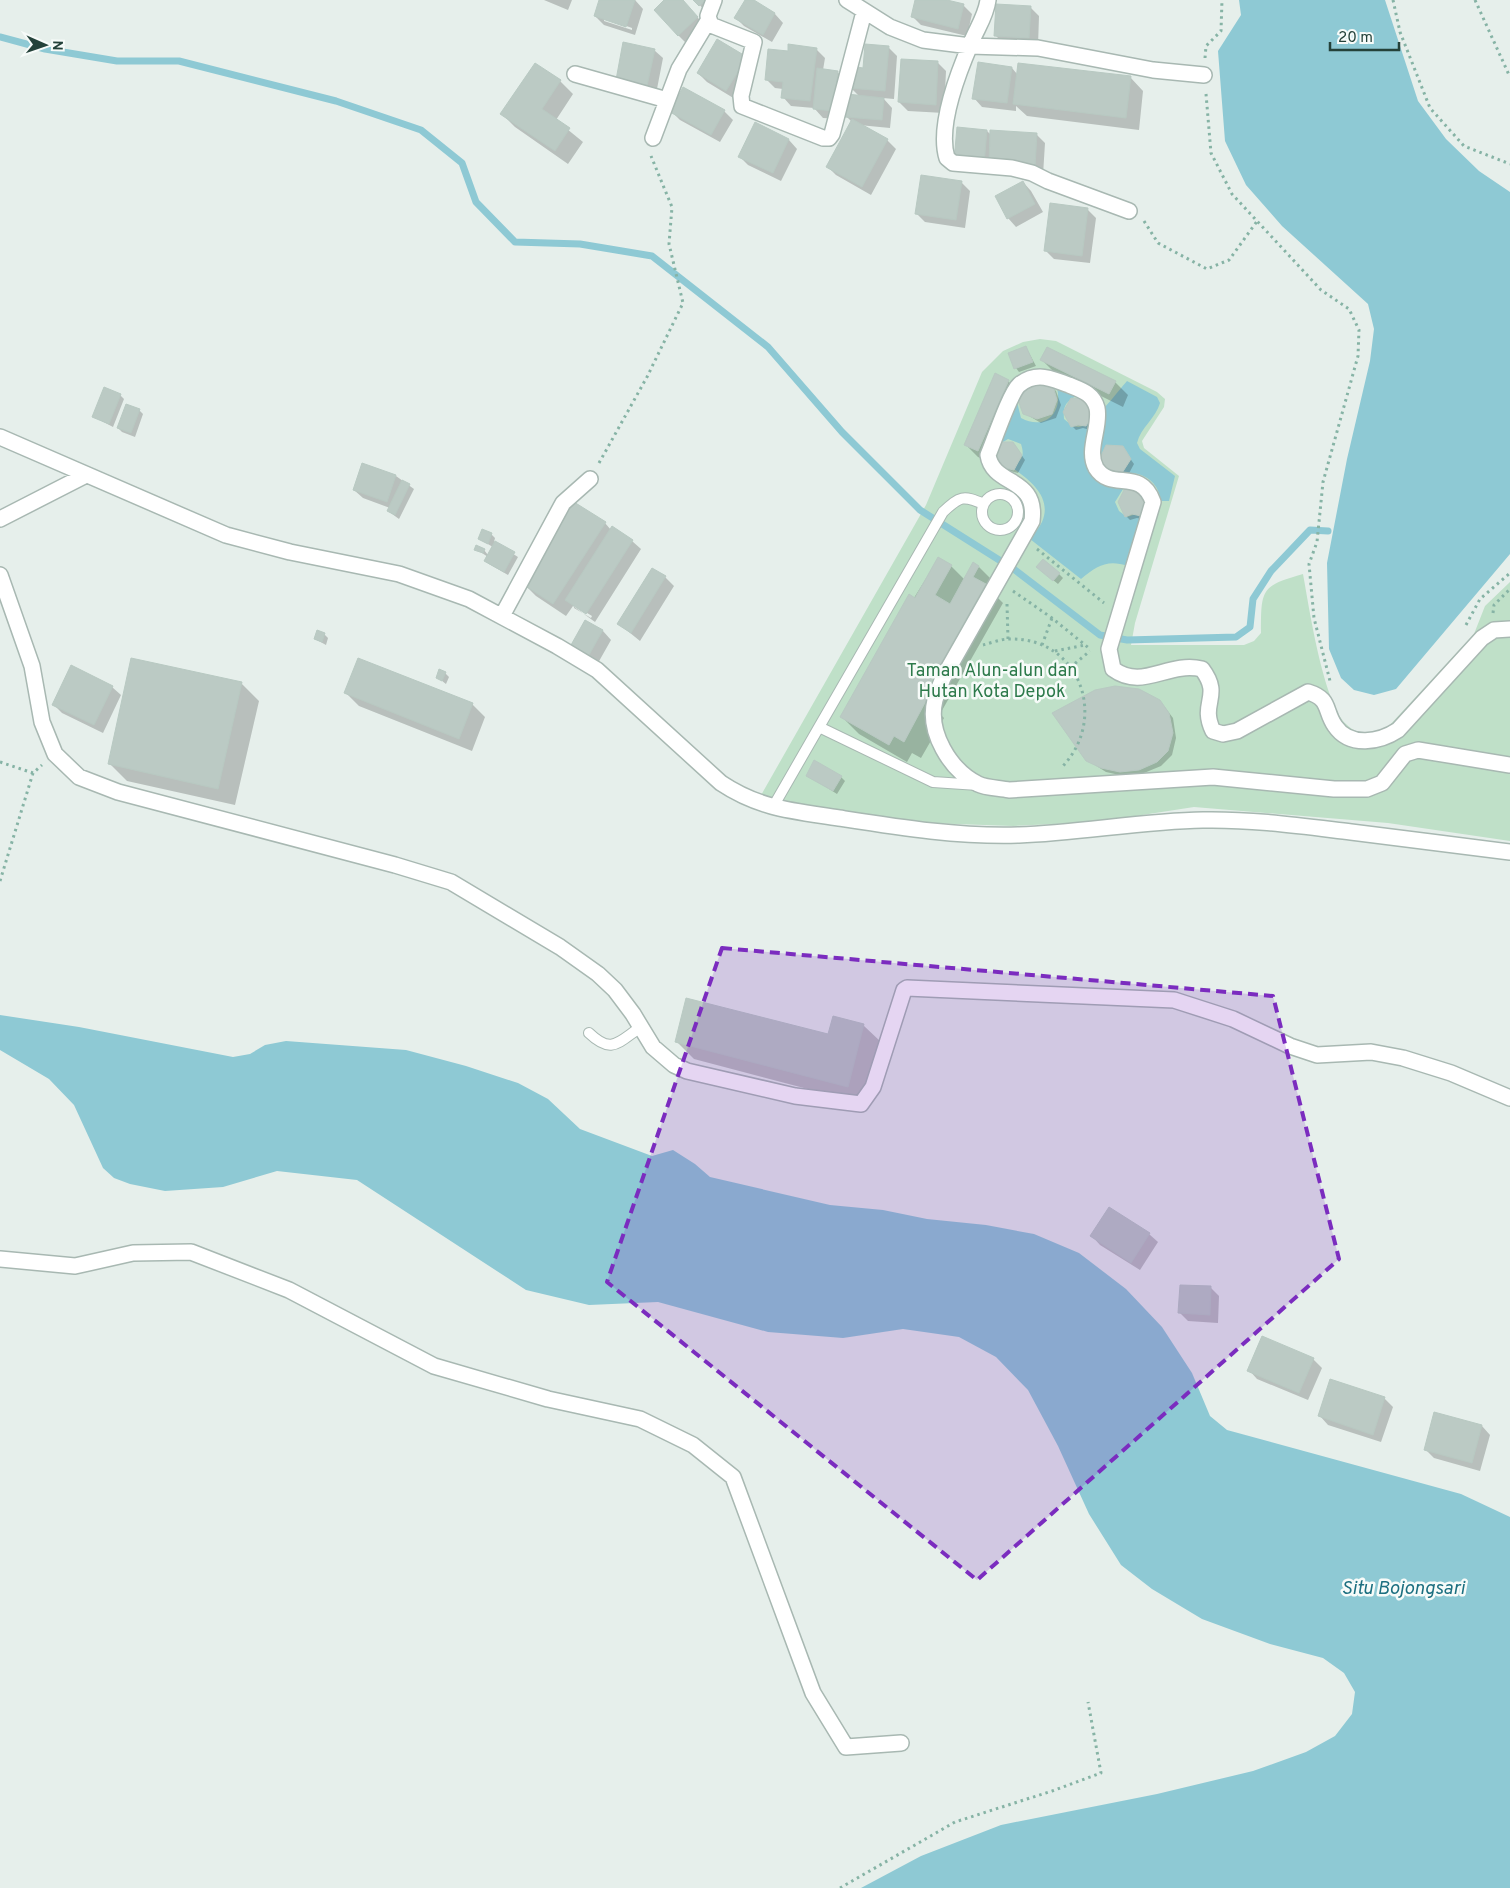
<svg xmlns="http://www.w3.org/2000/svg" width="1510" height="1888" font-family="Overpass,sans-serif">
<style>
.green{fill:#bfe0c8}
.water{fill:#8ec9d4}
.shadow{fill:#0003;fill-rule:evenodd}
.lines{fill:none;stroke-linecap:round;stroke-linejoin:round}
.stream{stroke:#8ec9d4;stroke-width:7}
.building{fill:#bbcac4;stroke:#b8c9c2}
.service-casing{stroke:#a8b8b2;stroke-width:12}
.pedestrian-casing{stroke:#a8b8b2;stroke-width:18}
.minor-casing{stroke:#a8b8b2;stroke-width:18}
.path{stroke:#86b3a5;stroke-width:3;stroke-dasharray:2.5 4;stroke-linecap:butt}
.service{stroke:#fff;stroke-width:10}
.pedestrian{stroke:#fff;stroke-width:15}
.minor{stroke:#fff;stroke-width:15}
.marked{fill:#7b2cbf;fill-opacity:0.2;stroke:#7b2cbf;stroke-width:4;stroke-dasharray:10 6;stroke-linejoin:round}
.labels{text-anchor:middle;stroke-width:5;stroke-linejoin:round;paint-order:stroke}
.park-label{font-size:18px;fill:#2d7a4b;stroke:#f7fbf9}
.water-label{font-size:19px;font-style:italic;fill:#1c6f80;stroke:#f7fbf9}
</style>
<rect width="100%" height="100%" fill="#e6efeb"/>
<path class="green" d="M 1040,339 L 1056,341 L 1157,392 L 1165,399 L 1164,407 L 1142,441 L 1144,448 L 1179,476 L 1135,623 L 1131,645 L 1244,645 L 1254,641 L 1261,633 C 1261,589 1261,586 1303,574 C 1309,606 1323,702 1346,724 C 1359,737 1374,734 1388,727 L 1474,634 L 1485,606 L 1510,582 L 1510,841 L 1388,823 L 1194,807 L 1097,822 L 1013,826 L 898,822 L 760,797 L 926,505 L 982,372 L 1003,351 L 1023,342 Z"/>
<path class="water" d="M 1239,0 L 1385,0 L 1418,101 L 1446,139 L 1479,171 L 1510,192 L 1510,554 L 1396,689 L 1374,695 L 1354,690 L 1341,678 L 1329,649 L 1327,563 L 1347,459 L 1370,361 L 1374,329 L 1368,304 L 1282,226 L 1246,185 L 1225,141 L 1218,51 L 1241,15 Z
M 1127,381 L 1157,397 L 1160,403 C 1156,418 1141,427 1137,443 L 1140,449 L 1175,476 L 1169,501 L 1161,501 C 1159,485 1148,475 1133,473 L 1115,502 L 1119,511 L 1127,517 L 1142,512 L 1128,566 C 1107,559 1097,566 1081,579 L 1030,539 C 1034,534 1039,528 1042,522 C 1053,497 1029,479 1011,467 C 1022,461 1025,456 1021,444 L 1008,439 L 1000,444 L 1017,402 L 1021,418 C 1045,431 1063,413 1057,388 L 1076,396 C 1065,403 1063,406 1064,419 C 1069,423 1073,427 1078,427 C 1091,428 1118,391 1127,381 Z
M 0,1015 L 79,1027 L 233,1057 L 250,1054 L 265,1045 L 286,1041 L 406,1050 L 466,1066 L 518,1083 L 548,1099 L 580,1129 L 652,1156 L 673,1150 L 695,1164 L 710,1177 L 830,1205 L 883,1210 L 927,1219 L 986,1225 L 1034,1234 L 1079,1253 L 1126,1289 L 1162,1327 L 1192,1373 L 1210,1416 L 1227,1430 L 1461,1494 L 1510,1517 L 1510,1888 L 861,1888 L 921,1856 L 1001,1825 L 1157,1794 L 1253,1771 L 1306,1752 L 1335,1736 L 1352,1714 L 1355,1692 L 1344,1673 L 1323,1658 L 1270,1644 L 1202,1619 L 1152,1589 L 1121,1565 L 1089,1514 L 1058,1446 L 1028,1390 L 996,1357 L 959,1337 L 903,1329 L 843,1338 L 768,1332 L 658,1302 L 589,1305 L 526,1290 L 357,1180 L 277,1171 L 223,1187 L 165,1191 L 130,1184 L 114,1178 L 103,1168 L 74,1105 L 49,1079 L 0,1050 Z"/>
<path class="shadow" d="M 544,0 L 572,0 L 568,10 Z
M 600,0 L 635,0 L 643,9 L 635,35 L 604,25 L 595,16 ZM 604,18 L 632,28 L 632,30 L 604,21 Z
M 666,0 L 682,0 L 706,27 L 687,44 L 678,35 Z
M 695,0 L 723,0 L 708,14 Z
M 746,0 L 751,0 L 775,14 L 783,23 L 772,42 L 744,26 L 736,18 Z
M 916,0 L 942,0 L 963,5 L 972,14 L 967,36 L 921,25 L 912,16 Z
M 1030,7 L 1039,16 L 1038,46 L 1004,44 L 996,36 Z
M 889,48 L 897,56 L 894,99 L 883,98 L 892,108 L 890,128 L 859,125 L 887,140 L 896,149 L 871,195 L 836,175 L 827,166 L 852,122 L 846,116 L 860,97 L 851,88 L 864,69 Z
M 816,49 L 825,58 L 823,70 L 837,72 L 846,80 L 842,119 L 823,118 L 814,108 L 791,106 L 783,97 L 783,89 L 775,88 L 766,79 L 789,53 Z
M 654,50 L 663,58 L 656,94 L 626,88 Z
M 746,58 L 735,99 L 707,82 L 698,73 Z
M 938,63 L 946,71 L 944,113 L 908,111 L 899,102 Z
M 979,64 L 1012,68 L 1017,74 L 1130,77 L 1143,91 L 1139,130 L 1027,116 L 1016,106 L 1016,111 L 982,107 L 974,98 Z
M 560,81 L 573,94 L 556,120 L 583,142 L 568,164 L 515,127 L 502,114 Z
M 671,111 L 724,111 L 733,120 L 720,142 L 680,120 Z
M 756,124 L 789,140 L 797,149 L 781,181 L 748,165 L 740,157 Z
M 987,131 L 991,135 L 1036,134 L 1045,143 L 1043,175 L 963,170 Z
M 961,182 L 970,191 L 965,228 L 925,222 L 916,213 Z
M 1023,182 L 1031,191 L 1043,212 L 1016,227 L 1008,218 Z
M 1087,209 L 1096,218 L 1090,263 L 1054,259 L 1045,250 Z
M 1026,347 L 1036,366 L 1019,372 L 1016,368 Z
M 1042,360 L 1115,382 L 1128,395 L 1123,407 L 1055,373 Z
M 1008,381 L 1023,396 L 1052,387 L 1056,391 L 1061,405 L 1056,418 L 1041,423 L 1024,413 L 1019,399 L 1000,443 L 1013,443 L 1025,460 L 1018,473 L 1010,471 L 1003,473 L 991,463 L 978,457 L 965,444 Z
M 120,395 L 124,399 L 113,427 L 94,417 Z
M 1091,404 L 1090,430 L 1083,428 L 1076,430 L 1072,426 Z
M 139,410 L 143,414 L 135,437 L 122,432 L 118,428 Z
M 1122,447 L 1134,464 L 1127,477 L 1112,477 Z
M 396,476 L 414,489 L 399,519 L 388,511 L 390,508 L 363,498 L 354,490 Z
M 1125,490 L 1145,520 L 1137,518 L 1130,520 L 1126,516 Z
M 605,523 L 611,530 L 632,541 L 641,549 L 595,622 L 573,606 L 566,616 L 536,596 L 523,583 ZM 574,605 L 592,616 L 591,618 L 574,608 Z
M 491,534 L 495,538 L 494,542 L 518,557 L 508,575 L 489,564 L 485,560 L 488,557 L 476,549 L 484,550 L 488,555 L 493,547 L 479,539 Z
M 938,559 L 951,566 L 965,580 L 979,567 L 996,584 L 992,592 L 1003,603 L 940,714 L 944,718 L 921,758 L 912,753 L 907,762 L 859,734 L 841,716 ZM 965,619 L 968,619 L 920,703 L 918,701 Z
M 1042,571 L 1059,574 L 1063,578 L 1058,584 Z
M 665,577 L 674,586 L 640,641 L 619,624 Z
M 585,621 L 603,631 L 611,640 L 598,663 L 581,653 L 572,645 Z
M 324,634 L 328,638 L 326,645 L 315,639 Z
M 445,673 L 449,677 L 446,684 L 437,677 Z
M 241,683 L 259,701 L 235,805 L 127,781 L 109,763 Z
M 112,687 L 121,695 L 103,733 L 62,713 L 54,705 Z
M 346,693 L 472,704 L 485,717 L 472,751 L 359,706 Z
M 1164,706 L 1173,718 L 1176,738 L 1172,755 L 1161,766 L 1144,773 L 1124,776 L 1106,772 L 1087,760 Z
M 807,775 L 841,777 L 845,781 L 837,794 Z
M 863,1025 L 881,1042 L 865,1104 L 694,1059 L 677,1042 L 829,1036 Z
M 1149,1234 L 1158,1242 L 1140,1270 L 1100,1245 L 1092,1236 Z
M 1211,1288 L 1219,1296 L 1218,1323 L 1188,1321 L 1180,1313 Z
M 1313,1359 L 1322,1368 L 1308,1400 L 1257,1379 L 1249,1370 Z
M 1384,1398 L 1393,1407 L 1381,1442 L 1328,1425 L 1320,1416 Z
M 1435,1414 L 1482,1426 L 1490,1435 L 1480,1471 L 1434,1458 L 1425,1449 Z"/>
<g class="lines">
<path class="stream" d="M 0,37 L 45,49 L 117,61 L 179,61 L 336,101 L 421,130 L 462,163 L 476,202 L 515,242 L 580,244 L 652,256 L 768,347 L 842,432 L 920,510 L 1015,570 L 1100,635 L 1127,640 L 1236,637 L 1250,627 L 1253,599 L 1271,571 L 1310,530 L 1328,531"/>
</g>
<path class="building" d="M 599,0 L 635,0 L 626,27 L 594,16 Z
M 664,0 L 683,0 L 698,17 L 678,36 L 654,10 Z
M 693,0 L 706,0 L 699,6 Z
M 745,0 L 754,0 L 775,13 L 763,35 L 734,18 Z
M 915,0 L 947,0 L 964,4 L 958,29 L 911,17 Z
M 996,4 L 1031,6 L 1029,38 L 994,36 Z
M 717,39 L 747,57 L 726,91 L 697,73 Z
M 623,42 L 655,49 L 647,86 L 616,80 Z
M 788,44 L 817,48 L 810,101 L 781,98 L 783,82 L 765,80 L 768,49 L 788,51 Z
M 865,44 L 889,46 L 885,91 L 849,88 L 851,66 L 863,68 Z
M 901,59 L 938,61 L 936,105 L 898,102 Z
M 978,62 L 1012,67 L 1007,103 L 972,99 Z
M 535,63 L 561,80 L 542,109 L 570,128 L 555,151 L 500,114 Z
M 1018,63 L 1131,76 L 1126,118 L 1013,104 Z
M 817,68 L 838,71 L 834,111 L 813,109 Z
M 683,87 L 725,110 L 711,135 L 670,112 Z
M 847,94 L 884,98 L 882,120 L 845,117 Z
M 852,119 L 888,139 L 862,187 L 826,167 Z
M 755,122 L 789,139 L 773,173 L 738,157 Z
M 957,127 L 987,130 L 984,164 L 954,161 Z
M 990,130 L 1037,133 L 1035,167 L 989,165 Z
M 921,175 L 962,181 L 956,220 L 915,214 Z
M 1023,181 L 1035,204 L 1007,219 L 995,196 Z
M 1050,203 L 1088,208 L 1082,256 L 1044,251 Z
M 1026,346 L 1033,362 L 1014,369 L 1008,353 Z
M 1047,347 L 1116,381 L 1109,394 L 1040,360 Z
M 995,373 L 1009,380 L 978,451 L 964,445 Z
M 1046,384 L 1053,386 L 1057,400 L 1052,414 L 1037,419 L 1023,414 L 1018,400 L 1022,393 L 1024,385 Z
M 104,387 L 121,394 L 109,424 L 92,417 Z
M 1071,398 L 1087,399 L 1095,412 L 1086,426 L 1078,425 L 1071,427 L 1063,412 Z
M 126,404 L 140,409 L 131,433 L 117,428 Z
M 997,442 L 1013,442 L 1022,455 L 1014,470 L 1005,468 L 998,470 L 995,449 Z
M 1106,445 L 1123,446 L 1131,459 L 1122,473 L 1114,472 L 1107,474 L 1099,460 Z
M 362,463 L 396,475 L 387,502 L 353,490 Z
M 402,480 L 410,484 L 395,515 L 387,511 Z
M 1125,488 L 1141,489 L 1149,502 L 1141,516 L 1132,514 L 1125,517 L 1118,502 Z
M 574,502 L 606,522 L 553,604 L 521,583 Z
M 612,526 L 633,540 L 586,614 L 565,600 Z
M 482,529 L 492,533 L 488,544 L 478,539 Z
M 495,541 L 515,552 L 504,572 L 484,561 Z
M 476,545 L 485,549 L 483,553 L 474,550 Z
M 938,557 L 952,565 L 935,595 L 950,604 L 973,562 L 979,566 L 973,577 L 986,584 L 922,697 L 927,699 L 904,742 L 894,736 L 889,745 L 840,717 L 909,594 L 915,598 Z
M 1043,559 L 1060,573 L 1053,581 L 1036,567 Z
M 652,568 L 666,576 L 631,633 L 617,624 Z
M 585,620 L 603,630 L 589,655 L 571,645 Z
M 317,630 L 325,633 L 322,642 L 314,639 Z
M 131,658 L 242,682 L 218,789 L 108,764 Z
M 358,658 L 473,703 L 459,739 L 344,693 Z
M 71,665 L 113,686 L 94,725 L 52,705 Z
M 439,669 L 446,672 L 442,681 L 436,678 Z
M 1115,686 L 1139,689 L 1160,700 L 1169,713 L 1173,733 L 1168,751 L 1157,762 L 1139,770 L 1120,772 L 1101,768 L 1086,761 L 1052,713 L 1095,690 Z
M 814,760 L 842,776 L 833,791 L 806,776 Z
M 686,998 L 828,1034 L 833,1016 L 864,1024 L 848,1087 L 675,1042 Z
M 1109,1207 L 1150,1233 L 1131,1263 L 1090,1236 Z
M 1180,1285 L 1211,1286 L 1210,1315 L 1178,1313 Z
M 1262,1336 L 1314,1358 L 1299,1393 L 1247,1371 Z
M 1330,1379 L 1385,1397 L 1373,1435 L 1318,1416 Z
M 1434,1412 L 1482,1425 L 1472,1463 L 1424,1450 Z"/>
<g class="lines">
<defs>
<path id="service" d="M982 512a18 18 0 1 1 36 0a18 18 0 1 1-36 0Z
M 819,727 L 943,512 C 960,496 963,495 984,504
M 773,807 L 819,727 L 933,782 L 978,785
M 589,1033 C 612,1055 618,1042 641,1027"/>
<path id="pedestrian" d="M 1510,629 L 1494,630 L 1482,638 L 1398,730 C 1380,742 1350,748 1335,726 C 1324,710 1331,699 1308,692 L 1237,731 L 1223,734 L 1213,731 C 1199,702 1223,697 1202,669 C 1167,661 1143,691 1113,669 L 1109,649 L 1153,502 C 1141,467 1111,492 1096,468 C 1086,450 1101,427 1097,408 C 1093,393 1081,390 1069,385 C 1060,382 1050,377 1040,377 C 1032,377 1025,380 1019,385 C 1010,393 994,441 988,455 C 993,487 1038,476 1032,521 L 943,678 C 940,685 937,693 935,700 C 927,732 950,770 978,784 C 986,788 999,788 1009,790 L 1213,777 L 1334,789 L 1367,789 L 1382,783 L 1405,754 L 1418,750 L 1510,765"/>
<path id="minor" d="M 714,0 L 708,16 L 711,25 L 754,42 L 741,96 L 742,106 L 823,138 L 829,138 L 832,134 L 864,12
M 847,0 L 890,27 L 923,40 L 970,46 L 1038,48 L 1153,70 L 1204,75
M 988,0 C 986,16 977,28 971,43 C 958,73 937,126 947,158 L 953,163 L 1012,168 L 1032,173 L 1048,181 L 1129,211
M 575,74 L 667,100
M 653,138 L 679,69 L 708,21
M 0,437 L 226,535 L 290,552 L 399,574 L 469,599 L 557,646 L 597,670 L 721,783 C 760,809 794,811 839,818 C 897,827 959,837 1019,835 C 1080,833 1141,821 1203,820 C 1252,819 1301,826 1351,832 C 1404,839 1457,845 1510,852
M 0,519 L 86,475
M 0,575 L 32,666 L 42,722 L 55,754 L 79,777 L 118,792 L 395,865 L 451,882 L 560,947 L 598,974 L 615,990 L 633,1014 L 653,1047 L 674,1065 L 687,1071 L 795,1096 L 861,1104 L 873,1087 L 904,990 L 907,988 L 1174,1000 L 1233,1019 L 1290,1046 L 1317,1055 L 1371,1052 L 1403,1058 L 1451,1073 L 1510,1098
M 502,616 L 563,503 L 590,479
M 0,1259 L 75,1266 L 133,1253 L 191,1252 L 289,1290 L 434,1366 L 548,1399 L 640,1419 L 693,1445 L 733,1477 L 813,1693 L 846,1747 L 901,1743"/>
</defs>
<use href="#service" class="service-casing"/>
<use href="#pedestrian" class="pedestrian-casing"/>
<use href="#minor" class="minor-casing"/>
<path class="path" d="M 1393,0 L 1400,32 L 1430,108 L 1464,146 L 1510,164
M 1475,0 L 1510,77
M 1205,58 L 1206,46 L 1221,31 L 1222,0
M 1206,94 L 1211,153 L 1232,194 L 1321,290 L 1349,309 L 1359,330 L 1358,356 L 1323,482 L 1317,542 L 1309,564 L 1314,618 L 1330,681
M 1144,221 L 1158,243 L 1207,269 L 1229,260 L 1258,220
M 599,463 L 647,377 L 683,303 L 669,244 L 672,207 L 651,156
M 1037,549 L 1104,603
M 1013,591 L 1052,618 L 1090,649
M 1007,604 L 1008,639
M 1493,613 L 1494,605 L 1510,589
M 1466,625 L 1480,599 L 1510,573
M 983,645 C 991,643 1001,639 1009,639 C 1081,637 1109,720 1061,768
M 1042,645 L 1052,618
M 1055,651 L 1085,645
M 1060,676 L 1090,651
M 0,762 L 33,773
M 0,881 L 33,773 L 42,765
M 840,1888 L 955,1822 L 1052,1791 L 1101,1773 L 1088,1702"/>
<use href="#service" class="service"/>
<use href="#pedestrian" class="pedestrian"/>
<use href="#minor" class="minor"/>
</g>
<path class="marked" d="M 722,948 L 1273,996 L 1339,1259 L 977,1580 L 607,1282 Z"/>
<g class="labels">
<g class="park-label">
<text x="992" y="676">Taman Alun-alun dan<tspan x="992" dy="21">Hutan Kota Depok</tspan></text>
</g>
<g class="water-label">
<text x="1403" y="1594">Situ Bojongsari</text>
</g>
</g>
<g transform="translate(45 45) rotate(92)" stroke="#f7fbf9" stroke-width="4" paint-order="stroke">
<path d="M0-4L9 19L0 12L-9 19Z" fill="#24423a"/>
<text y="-8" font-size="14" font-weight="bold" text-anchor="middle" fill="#24423a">N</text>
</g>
<path d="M1330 42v8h69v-8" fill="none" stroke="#24423a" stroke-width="2.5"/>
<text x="1338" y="42" font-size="15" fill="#24423a" stroke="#f7fbf9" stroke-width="4" paint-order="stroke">20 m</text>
</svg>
